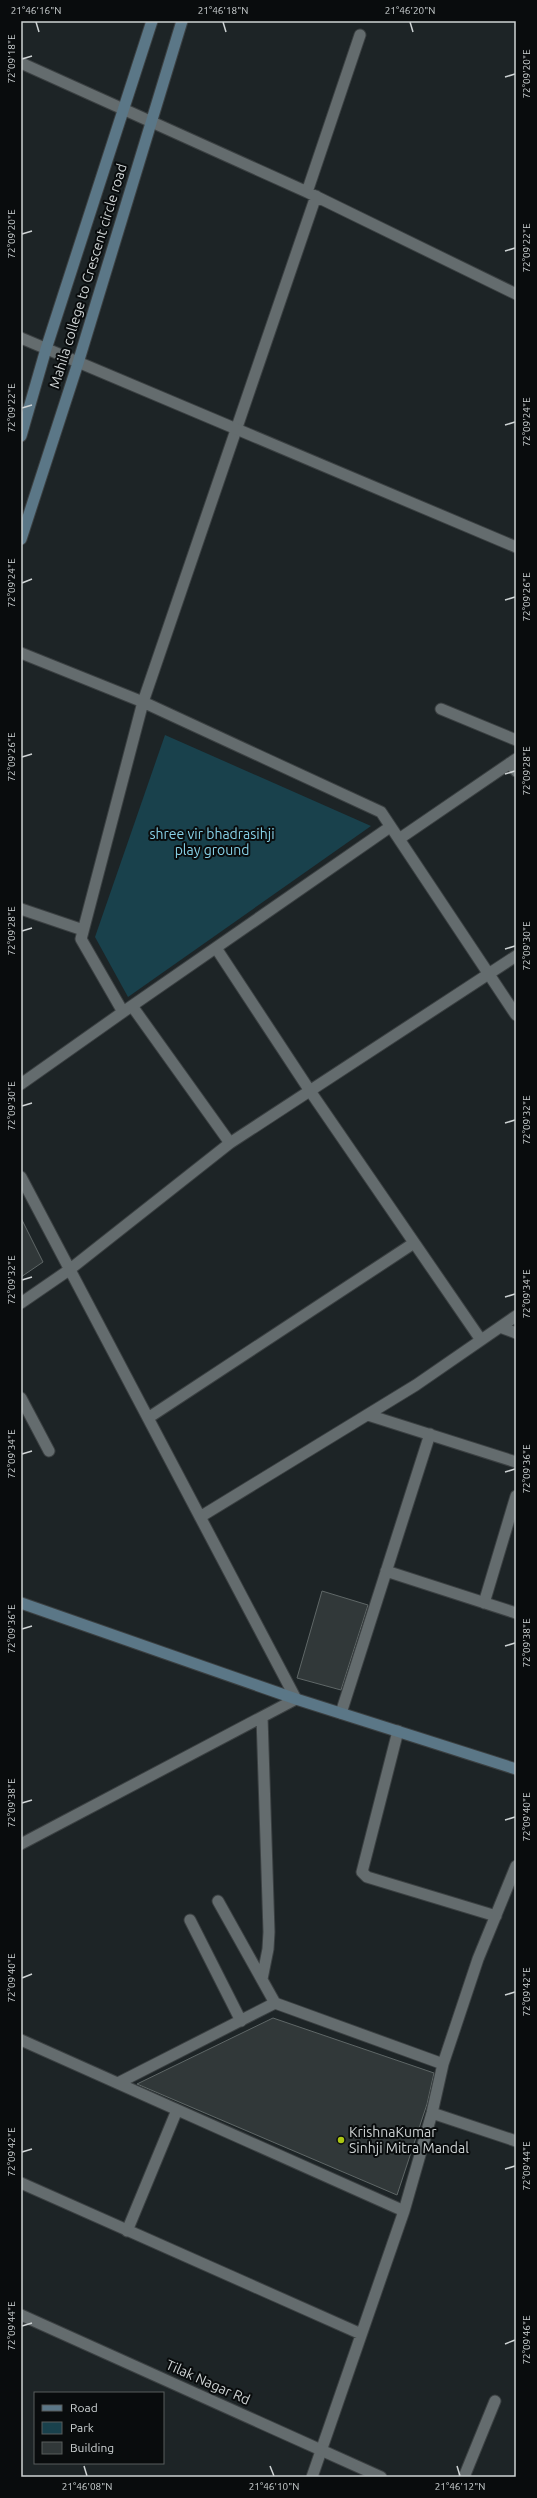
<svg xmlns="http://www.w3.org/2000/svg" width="537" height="2498" font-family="Ubuntu,sans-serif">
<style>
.green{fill:#19414c}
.building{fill:#313839;stroke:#5f6767}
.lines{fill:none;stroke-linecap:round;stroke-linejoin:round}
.minor-casing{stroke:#3b4042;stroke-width:13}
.tertiary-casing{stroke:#3b4042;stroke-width:13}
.secondary-casing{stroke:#3b4042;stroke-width:13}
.minor{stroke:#646c6e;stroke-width:11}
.tertiary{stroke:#646c6e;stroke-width:11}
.secondary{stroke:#5b7787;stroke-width:11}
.ticks{fill:none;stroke:#ced3d4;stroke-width:1.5}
.poi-dot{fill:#acc613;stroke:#090c0d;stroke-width:1.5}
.labels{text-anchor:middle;stroke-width:4;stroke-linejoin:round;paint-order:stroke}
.street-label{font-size:14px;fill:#ced3d4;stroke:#090c0d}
.park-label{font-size:14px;fill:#88d1e7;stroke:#090c0d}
.poi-label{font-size:14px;fill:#ced3d4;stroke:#090c0d;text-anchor:start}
.neatline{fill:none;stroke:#ced3d4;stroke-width:1.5}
.ticks-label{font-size:10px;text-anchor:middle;fill:#ced3d4}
</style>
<rect width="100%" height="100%" fill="#1d2426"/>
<path class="green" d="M 165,735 L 371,826 L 128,997 L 95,937 Z"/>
<path class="building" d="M 21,1218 L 43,1262 L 21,1277 Z
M 322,1591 L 368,1605 L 341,1690 L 297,1678 Z
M 273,2018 L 434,2073 L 427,2104 L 397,2195 L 137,2084 Z"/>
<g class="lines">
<defs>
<path id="minor" d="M 21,63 L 307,192 L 516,294
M 307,192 L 360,35
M 316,196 L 143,702 L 81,939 L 123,1012 L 390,827
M 21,653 L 143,702 L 381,812 L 516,1015
M 441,709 L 516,740
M 510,763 L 516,771
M 399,839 L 516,759
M 21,909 L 83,930
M 216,948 L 310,1091 L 481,1340
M 132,1006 L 230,1143
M 21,1084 L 123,1012
M 21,1177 L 296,1699 L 21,1844
M 21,1303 L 69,1270 L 230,1143 L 516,956
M 500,1327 L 516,1333
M 21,1398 L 49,1451
M 368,1415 L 516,1462
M 148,1418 L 414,1243
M 200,1517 L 416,1385 L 516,1316
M 386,1571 L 516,1613
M 484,1603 L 516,1496
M 341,1713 L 430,1434
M 398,1731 L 362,1872 L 367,1877 L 496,1916
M 218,1901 L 275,2003
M 190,1920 L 241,2021
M 262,1979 L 268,1949 L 269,1932 L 262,1717
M 21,2040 L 404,2211
M 118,2083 L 275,2003 L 443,2064
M 432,2113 L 516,2141
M 21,2183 L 361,2334
M 127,2231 L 177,2110
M 312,2477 L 404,2211 L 432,2113 L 443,2064 L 478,1959 L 516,1866
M 464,2477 L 495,2401"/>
<path id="tertiary" d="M 21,338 L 516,547
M 21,2315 L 381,2477"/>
<path id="secondary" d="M 21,436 L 46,349 L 152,21
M 21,539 L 78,363 L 182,21
M 21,1603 L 296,1699 L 516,1769"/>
</defs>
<use href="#minor" class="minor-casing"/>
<use href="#tertiary" class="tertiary-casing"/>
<use href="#secondary" class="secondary-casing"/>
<use href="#minor" class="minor"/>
<use href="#tertiary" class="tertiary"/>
<use href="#secondary" class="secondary"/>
</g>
<path class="ticks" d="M 36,22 L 39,32M 223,22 L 226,32M 410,22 L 413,32M 22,59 L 32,56M 505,77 L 515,74M 22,234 L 32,231M 505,251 L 515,248M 22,408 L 32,405M 505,425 L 515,422M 22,583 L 32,579M 505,600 L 515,597M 22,757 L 32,754M 505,774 L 515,771M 22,931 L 32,928M 505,949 L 515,946M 22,1106 L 32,1103M 505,1123 L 515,1120M 22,1280 L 32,1277M 505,1297 L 515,1294M 22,1454 L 32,1451M 505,1472 L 515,1469M 22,1629 L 32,1626M 505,1646 L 515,1643M 22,1803 L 32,1800M 505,1820 L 515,1817M 22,1978 L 32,1974M 505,1995 L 515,1992M 22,2152 L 32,2149M 505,2169 L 515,2166M 22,2326 L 32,2323M 505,2344 L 515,2340M 84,2466 L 87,2476M 270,2466 L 274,2476M 457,2466 L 460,2476"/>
<circle class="poi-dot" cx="341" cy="2140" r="4"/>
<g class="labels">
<g class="street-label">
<text transform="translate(88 276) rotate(-73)" y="5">Mahila college to Crescent circle road</text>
<text transform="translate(208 2382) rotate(24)" y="5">Tilak Nagar Rd</text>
</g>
<g class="park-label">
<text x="212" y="839">shree vir bhadrasihji<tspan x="212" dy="16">play ground</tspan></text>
</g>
<g class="poi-label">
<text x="349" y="2137">KrishnaKumar<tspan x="349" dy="16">Sinhji Mitra Mandal</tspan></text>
</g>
</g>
<rect width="537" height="2498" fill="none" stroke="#090c0d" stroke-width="44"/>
<rect x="34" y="2392" width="130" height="72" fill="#090c0d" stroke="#585c5d"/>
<rect x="42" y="2405" width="20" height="6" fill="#5b7787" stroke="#585c5d"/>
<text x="70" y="2412" font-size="12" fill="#ced3d4">Road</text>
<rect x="42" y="2422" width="20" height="12" fill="#19414c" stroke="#585c5d"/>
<text x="70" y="2432" font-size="12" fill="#ced3d4">Park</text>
<rect x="42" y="2442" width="20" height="12" fill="#313839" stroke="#585c5d"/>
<text x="70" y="2452" font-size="12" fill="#ced3d4">Building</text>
<rect x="22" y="22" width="493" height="2454" class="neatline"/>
<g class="ticks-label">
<text x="36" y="14">21°46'16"N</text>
<text x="223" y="14">21°46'18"N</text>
<text x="410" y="14">21°46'20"N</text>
<text transform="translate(11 59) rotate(-90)" y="4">72°09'18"E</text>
<text transform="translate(526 74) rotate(-90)" y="4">72°09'20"E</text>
<text transform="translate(11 234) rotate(-90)" y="4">72°09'20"E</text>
<text transform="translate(526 248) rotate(-90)" y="4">72°09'22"E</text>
<text transform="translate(11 408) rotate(-90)" y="4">72°09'22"E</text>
<text transform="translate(526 422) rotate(-90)" y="4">72°09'24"E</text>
<text transform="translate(11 583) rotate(-90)" y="4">72°09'24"E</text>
<text transform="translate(526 597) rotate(-90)" y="4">72°09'26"E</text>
<text transform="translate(11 757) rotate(-90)" y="4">72°09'26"E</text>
<text transform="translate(526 771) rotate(-90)" y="4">72°09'28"E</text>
<text transform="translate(11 931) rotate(-90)" y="4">72°09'28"E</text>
<text transform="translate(526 946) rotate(-90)" y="4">72°09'30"E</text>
<text transform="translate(11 1106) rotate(-90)" y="4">72°09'30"E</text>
<text transform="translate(526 1120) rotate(-90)" y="4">72°09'32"E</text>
<text transform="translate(11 1280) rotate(-90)" y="4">72°09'32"E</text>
<text transform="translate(526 1294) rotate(-90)" y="4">72°09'34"E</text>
<text transform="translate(11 1454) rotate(-90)" y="4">72°09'34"E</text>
<text transform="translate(526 1469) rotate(-90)" y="4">72°09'36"E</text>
<text transform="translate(11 1629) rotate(-90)" y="4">72°09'36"E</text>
<text transform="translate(526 1643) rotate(-90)" y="4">72°09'38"E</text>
<text transform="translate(11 1803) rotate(-90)" y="4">72°09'38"E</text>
<text transform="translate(526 1817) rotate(-90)" y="4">72°09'40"E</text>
<text transform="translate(11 1978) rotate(-90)" y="4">72°09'40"E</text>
<text transform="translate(526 1992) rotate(-90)" y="4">72°09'42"E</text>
<text transform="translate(11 2152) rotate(-90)" y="4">72°09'42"E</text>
<text transform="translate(526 2166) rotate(-90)" y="4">72°09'44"E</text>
<text transform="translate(11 2326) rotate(-90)" y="4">72°09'44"E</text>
<text transform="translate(526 2340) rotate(-90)" y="4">72°09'46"E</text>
<text x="87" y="2490">21°46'08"N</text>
<text x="274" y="2490">21°46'10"N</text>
<text x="460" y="2490">21°46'12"N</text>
</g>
</svg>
